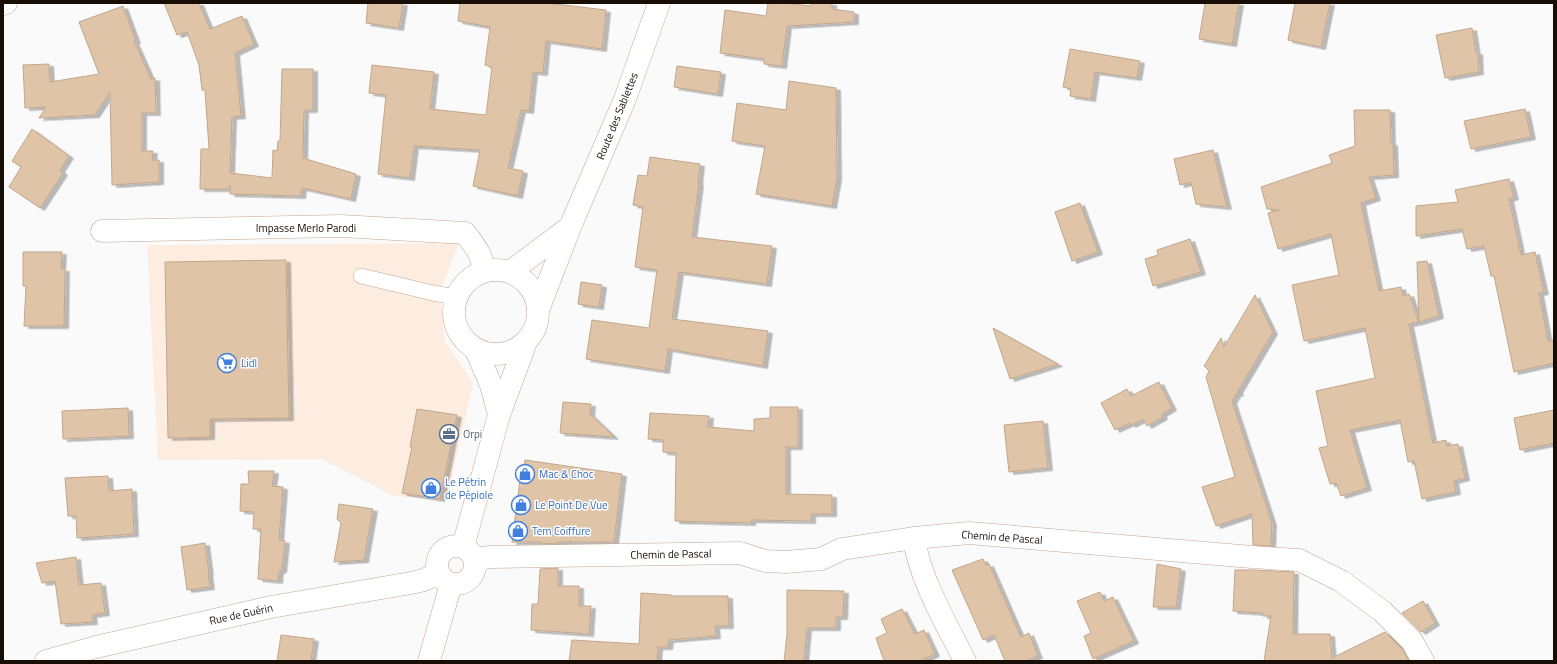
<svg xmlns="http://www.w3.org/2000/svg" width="1557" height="664" font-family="'Titillium Web',sans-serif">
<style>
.built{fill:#fdede1}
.building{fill:#e0c4a8;stroke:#c2a68b;filter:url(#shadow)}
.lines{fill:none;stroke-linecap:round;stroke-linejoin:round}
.lane-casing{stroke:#c5a68e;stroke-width:16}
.street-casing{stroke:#c5a68e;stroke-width:23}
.secondary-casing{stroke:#c5a68e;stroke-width:23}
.lane{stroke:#fff;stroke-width:15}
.street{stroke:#fff;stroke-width:22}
.secondary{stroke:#fff;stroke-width:22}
.labels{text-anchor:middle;stroke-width:3;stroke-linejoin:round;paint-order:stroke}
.street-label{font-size:11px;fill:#180e05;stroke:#fff}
.shop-label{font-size:11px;fill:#366cbe;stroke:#fff;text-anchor:start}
.service-label{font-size:11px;fill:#4e5e75;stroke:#fff;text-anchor:start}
</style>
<defs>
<filter id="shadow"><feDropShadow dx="4.5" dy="2.5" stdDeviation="0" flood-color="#0004"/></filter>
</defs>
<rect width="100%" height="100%" fill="#fafafa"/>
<path class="built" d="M 459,243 L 440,292 L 445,341 L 473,383 L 447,499 L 393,496 L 322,459 L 158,460 L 147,245 Z"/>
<path class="building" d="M 164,3 L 199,3 L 210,29 L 242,16 L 254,44 L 235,53 L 241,116 L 232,117 L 230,173 L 272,178 L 273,150 L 277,151 L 278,141 L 280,141 L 282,69 L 313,69 L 313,110 L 304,110 L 303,158 L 356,174 L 351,199 L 302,188 L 301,196 L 230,194 L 230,185 L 230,189 L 200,189 L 201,149 L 209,149 L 205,90 L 202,90 L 199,65 L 187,32 L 177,35 Z
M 368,3 L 403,3 L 399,28 L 366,23 Z
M 460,3 L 547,3 L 606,10 L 602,49 L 546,41 L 543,73 L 533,72 L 529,111 L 521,110 L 508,168 L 523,171 L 518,196 L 473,186 L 480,150 L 414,146 L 410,178 L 378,174 L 386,95 L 369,93 L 372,65 L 434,72 L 430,109 L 486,115 L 492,67 L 485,65 L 490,27 L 458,21 Z
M 768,3 L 785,3 L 811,6 L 811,3 L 832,3 L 832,9 L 854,12 L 854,22 L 787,26 L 782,66 L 764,64 L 764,59 L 720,53 L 725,10 L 766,16 Z
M 1205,3 L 1239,3 L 1232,44 L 1199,39 Z
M 1295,3 L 1330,3 L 1321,47 L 1288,40 Z
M 123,6 L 136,41 L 134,41 L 151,79 L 155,78 L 156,113 L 142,113 L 142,151 L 153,151 L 152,160 L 159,160 L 159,182 L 112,185 L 110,92 L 95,115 L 39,118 L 46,107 L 25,108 L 23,65 L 49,64 L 50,82 L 99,74 L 79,22 Z
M 1472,28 L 1476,53 L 1478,52 L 1479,72 L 1445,78 L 1436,35 Z
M 1070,49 L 1140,61 L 1137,78 L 1095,72 L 1091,99 L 1070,96 L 1071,89 L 1063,87 Z
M 677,66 L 721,72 L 718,94 L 674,87 Z
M 789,81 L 836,88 L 837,178 L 832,206 L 756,194 L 765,146 L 732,141 L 737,103 L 786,110 Z
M 1525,109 L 1531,137 L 1471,149 L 1464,121 Z
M 1354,110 L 1390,110 L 1391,144 L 1393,143 L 1394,175 L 1369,177 L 1376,198 L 1361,203 L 1379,291 L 1401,287 L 1403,296 L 1409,294 L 1419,322 L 1409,324 L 1433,443 L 1446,440 L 1447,446 L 1458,444 L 1465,478 L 1454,481 L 1456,492 L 1422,499 L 1414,461 L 1408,462 L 1400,420 L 1350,430 L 1367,488 L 1341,496 L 1336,483 L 1330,484 L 1319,448 L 1328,446 L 1316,391 L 1375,378 L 1365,328 L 1304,341 L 1292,285 L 1339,275 L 1331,234 L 1278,249 L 1268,213 L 1279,210 L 1267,209 L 1261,187 L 1332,163 L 1329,155 L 1355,146 Z
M 32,129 L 69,156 L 60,170 L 63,173 L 40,208 L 9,187 L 21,167 L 12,161 Z
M 1213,150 L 1227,207 L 1196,204 L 1191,182 L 1180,185 L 1174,159 Z
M 650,157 L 700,164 L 698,183 L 699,183 L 692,237 L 772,246 L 767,284 L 679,272 L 672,319 L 768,331 L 763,366 L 668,349 L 665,371 L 586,359 L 592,320 L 649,328 L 657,270 L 635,267 L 643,207 L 633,205 L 638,175 L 647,176 Z
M 1509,179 L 1514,197 L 1509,199 L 1521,255 L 1535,252 L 1544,292 L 1539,293 L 1548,341 L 1554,340 L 1554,363 L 1514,372 L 1494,276 L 1491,276 L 1484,246 L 1467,249 L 1462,229 L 1416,236 L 1416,206 L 1458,202 L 1455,190 Z
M 1080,203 L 1098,252 L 1072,261 L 1055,212 Z
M 1190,239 L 1201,272 L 1153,286 L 1145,259 L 1158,255 L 1157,250 Z
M 23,252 L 62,252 L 61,269 L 65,269 L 64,326 L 24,326 L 26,286 L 23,286 Z
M 286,260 L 289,418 L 210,419 L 210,437 L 168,438 L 165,262 Z
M 1427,261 L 1439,316 L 1419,322 L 1417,262 Z
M 581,282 L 602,285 L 599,307 L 578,304 Z
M 1255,295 L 1273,332 L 1238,391 L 1239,394 L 1237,393 L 1232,401 L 1272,523 L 1271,546 L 1253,545 L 1252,514 L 1216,526 L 1202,487 L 1235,477 L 1206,377 L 1209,371 L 1204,366 L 1221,338 L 1224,347 Z
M 993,328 L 1058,364 L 1010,379 Z
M 1159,382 L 1172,408 L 1162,414 L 1163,417 L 1147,426 L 1143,419 L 1131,425 L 1130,423 L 1115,430 L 1101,403 L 1127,389 L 1131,396 Z
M 563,402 L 591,404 L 590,414 L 614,437 L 560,433 Z
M 770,407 L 798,407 L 798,447 L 786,447 L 786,494 L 832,495 L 832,514 L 811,514 L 811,521 L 751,520 L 751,523 L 675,521 L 676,453 L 663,452 L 663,440 L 648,439 L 650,413 L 709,416 L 708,427 L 754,431 L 754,419 L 770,418 Z
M 128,408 L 129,436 L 63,439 L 62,411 Z
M 417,409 L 457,415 L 440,499 L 402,493 L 412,447 L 410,447 Z
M 1554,410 L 1554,443 L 1520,450 L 1514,418 Z
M 1043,421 L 1048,468 L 1009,472 L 1004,425 Z
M 525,460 L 622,474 L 614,542 L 559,542 L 559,543 L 541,544 L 542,542 L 512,542 L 522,465 L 524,465 Z
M 248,471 L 274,471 L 272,486 L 283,487 L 279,540 L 285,541 L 282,570 L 279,571 L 278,581 L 258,579 L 261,529 L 253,529 L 254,512 L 240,511 L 241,484 L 249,484 Z
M 108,476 L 109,491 L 132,489 L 134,534 L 77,538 L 76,516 L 68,516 L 65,478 Z
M 339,504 L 373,509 L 364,560 L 334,562 L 341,523 L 337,519 Z
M 205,543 L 209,573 L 208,573 L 210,587 L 187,590 L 181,547 Z
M 76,557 L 79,585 L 101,583 L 105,613 L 92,615 L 93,622 L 61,624 L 55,581 L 42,583 L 36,563 Z
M 983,559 L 986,565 L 989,564 L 1021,637 L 1029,633 L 1038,656 L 1026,661 L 1005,661 L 994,635 L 983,640 L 952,570 Z
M 1157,564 L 1181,569 L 1176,607 L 1153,607 Z
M 558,568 L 558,586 L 579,586 L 579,606 L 591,606 L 589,634 L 531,630 L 532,604 L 538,604 L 540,569 Z
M 1235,570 L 1253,570 L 1294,572 L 1293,634 L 1330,634 L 1332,658 L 1385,632 L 1402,649 L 1409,661 L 1264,661 L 1271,616 L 1263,616 L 1263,613 L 1233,611 Z
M 787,590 L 844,591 L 843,617 L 836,617 L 836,628 L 807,628 L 804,661 L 784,661 L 787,635 Z
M 1100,592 L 1104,601 L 1113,597 L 1134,641 L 1093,659 L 1084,636 L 1091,633 L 1077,601 Z
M 641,593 L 671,595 L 671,596 L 728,596 L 729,626 L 715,626 L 716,636 L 669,640 L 668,647 L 658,647 L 657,661 L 569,661 L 572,640 L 639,644 Z
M 1423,601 L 1435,623 L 1421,632 L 1402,613 Z
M 902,609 L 915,634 L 924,630 L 935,654 L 920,661 L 884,661 L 876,638 L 887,633 L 881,619 Z
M 281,635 L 314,639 L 311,661 L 277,661 Z"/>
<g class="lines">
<defs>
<path id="lane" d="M 361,276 L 433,293 L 456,297"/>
<path id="street" d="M 3,4 L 6,3
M 102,231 L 341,226 L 465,233 C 476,248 481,252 484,271
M 914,538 C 919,578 947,625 965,661
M 476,563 L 483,558 L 490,557 L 740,553 L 765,561 L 786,562 L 821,559 L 842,549 L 914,538 L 969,533 L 1252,557 L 1299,560 L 1341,581 L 1382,611 L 1412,641 L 1423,661
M 46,661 L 96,647 L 271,607 L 411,583 L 424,580 L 438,573"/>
<path id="secondary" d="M454 312a42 42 0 1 1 84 0a42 42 0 1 1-84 0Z
M 510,272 L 570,227
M 538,310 L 570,227 L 625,99 L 659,3
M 476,350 L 491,385 L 499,415
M437 565a19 19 0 1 1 38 0a19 19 0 1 1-38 0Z
M 463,547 L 499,415 L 526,342
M 429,661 L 451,584"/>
</defs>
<use href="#lane" class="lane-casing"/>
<use href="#street" class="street-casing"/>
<use href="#secondary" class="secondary-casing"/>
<use href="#lane" class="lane"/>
<use href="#street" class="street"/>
<use href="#secondary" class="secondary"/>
</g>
<defs>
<symbol id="supermarket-ring" viewBox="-11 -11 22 22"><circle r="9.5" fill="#fff" stroke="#3f7fe0" stroke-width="1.5"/><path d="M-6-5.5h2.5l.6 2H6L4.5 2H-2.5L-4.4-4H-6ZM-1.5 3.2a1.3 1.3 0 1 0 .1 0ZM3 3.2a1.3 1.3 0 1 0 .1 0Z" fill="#3f7fe0"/></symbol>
<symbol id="office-ring" viewBox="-11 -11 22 22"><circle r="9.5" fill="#fff" stroke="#5c6f8a" stroke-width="1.5"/><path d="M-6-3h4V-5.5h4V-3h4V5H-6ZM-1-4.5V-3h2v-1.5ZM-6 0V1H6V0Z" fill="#5c6f8a"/></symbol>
<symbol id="shop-ring" viewBox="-11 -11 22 22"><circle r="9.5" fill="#fff" stroke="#3f7fe0" stroke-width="1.5"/><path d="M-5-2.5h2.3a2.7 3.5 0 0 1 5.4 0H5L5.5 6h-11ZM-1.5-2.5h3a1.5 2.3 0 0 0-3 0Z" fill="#3f7fe0"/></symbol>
</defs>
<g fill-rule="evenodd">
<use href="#supermarket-ring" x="216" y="352" width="22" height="22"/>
<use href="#office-ring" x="438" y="423" width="22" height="22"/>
<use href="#shop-ring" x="514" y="463" width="22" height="22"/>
<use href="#shop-ring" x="420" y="477" width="22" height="22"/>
<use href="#shop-ring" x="510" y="494" width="22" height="22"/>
<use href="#shop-ring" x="507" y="520" width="22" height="22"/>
</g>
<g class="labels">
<g class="street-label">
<text transform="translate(617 116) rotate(-68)" y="4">Route des Sablettes</text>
<text x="306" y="232">Impasse Merlo Parodi</text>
<text transform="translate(1002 537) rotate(4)" y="4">Chemin de Pascal</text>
<text transform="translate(671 554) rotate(-1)" y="4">Chemin de Pascal</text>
<text transform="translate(241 614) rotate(-12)" y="4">Rue de Guérin</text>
</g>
<g class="shop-label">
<text x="241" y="367">Lidl</text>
<text x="539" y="478">Mac &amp; Choc</text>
<text x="445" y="486">Le Pétrin<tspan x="445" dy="13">de Pépiole</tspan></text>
<text x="535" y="509">Le Point De Vue</text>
<text x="532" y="535">Tem Coiffure</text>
</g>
<g class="service-label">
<text x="463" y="438">Orpi</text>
</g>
</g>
<rect width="1557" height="664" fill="none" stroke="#180e05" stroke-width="8"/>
</svg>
